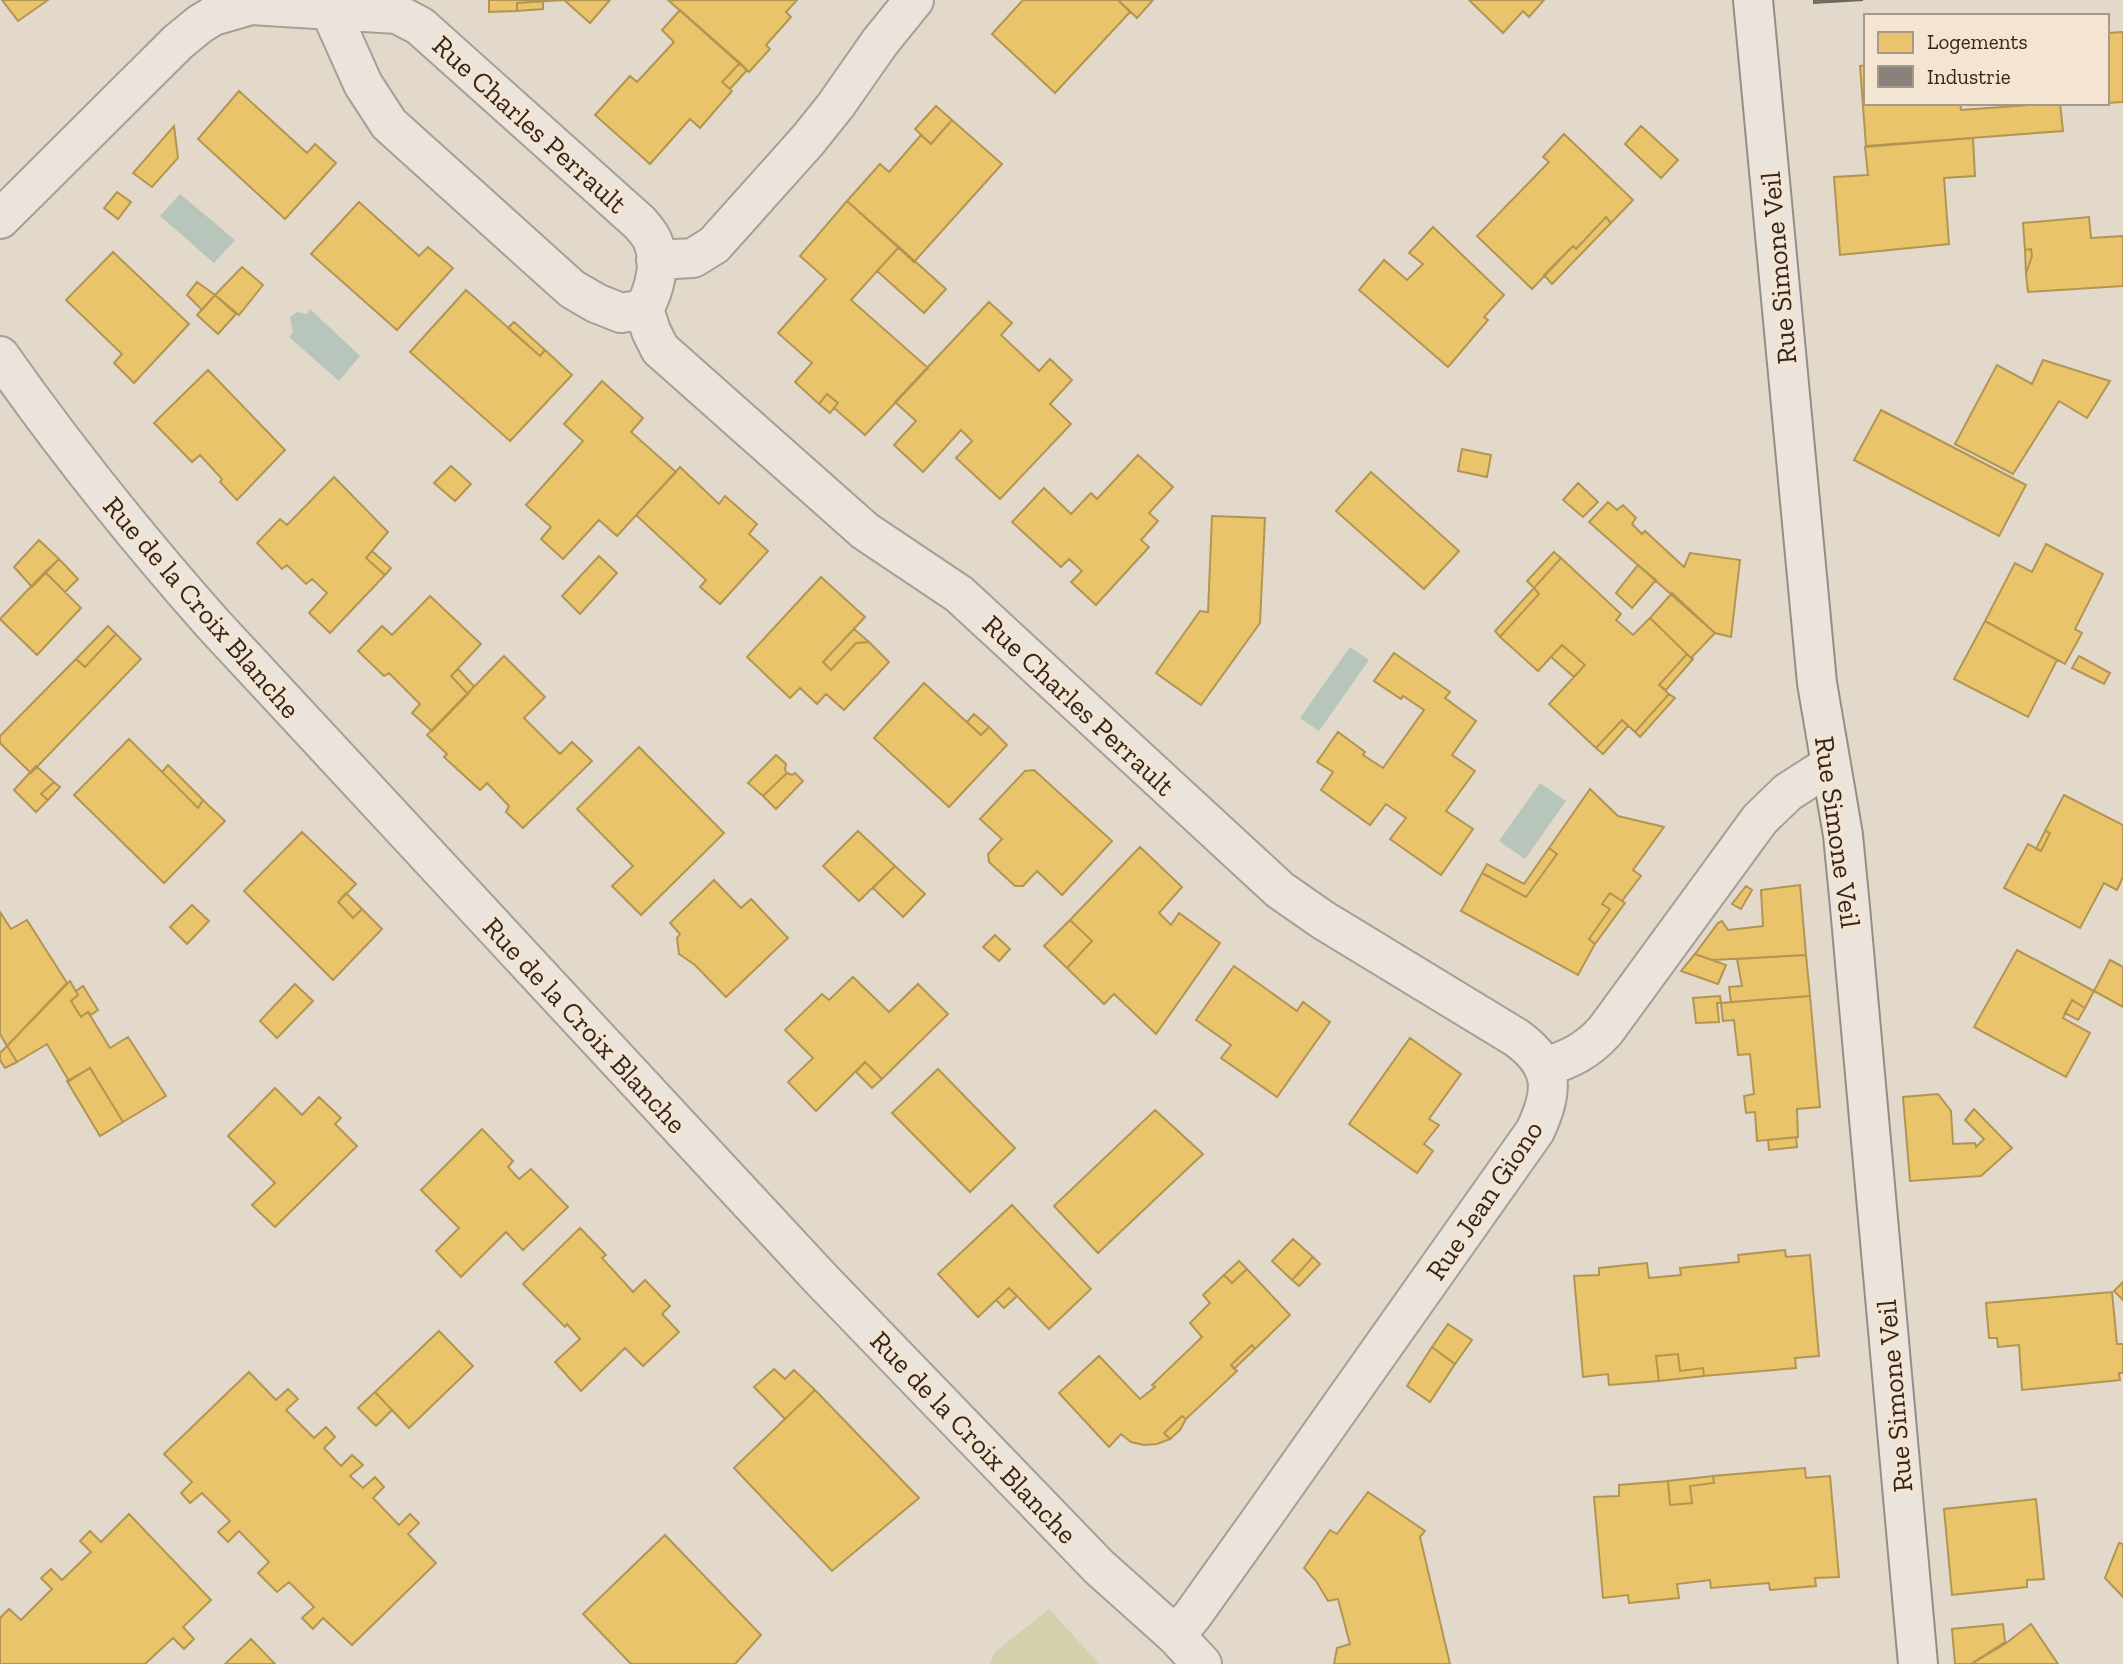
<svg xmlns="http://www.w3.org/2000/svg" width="2123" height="1664" font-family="'Zilla Slab',serif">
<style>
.green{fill:#d3d0ae}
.water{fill:#b7c5ba}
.homes{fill:#e9c46a;stroke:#b39553;stroke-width:2}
.industry{fill:#8a817c;stroke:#706660;stroke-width:2}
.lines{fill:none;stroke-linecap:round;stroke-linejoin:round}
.minor-casing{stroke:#a79e94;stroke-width:42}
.secondary-casing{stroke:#968e84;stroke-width:42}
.minor{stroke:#eae4dc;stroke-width:38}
.secondary{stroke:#eae4dc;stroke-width:38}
.labels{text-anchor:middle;stroke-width:7;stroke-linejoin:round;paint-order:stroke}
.street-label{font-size:28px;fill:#34261d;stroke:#f3e5d1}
</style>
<rect width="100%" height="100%" fill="#e2d9cb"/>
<path class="green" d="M 1049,1609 L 1099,1664 L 990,1664 L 995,1652 Z"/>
<path class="water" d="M 180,194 L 235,240 L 214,263 L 160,216 Z
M 310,309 L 360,356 L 339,381 L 289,337 L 293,332 L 290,317 L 297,312 L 307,314 Z
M 1350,647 L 1369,660 L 1319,731 L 1300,718 Z
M 1540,783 L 1566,801 L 1525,859 L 1499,841 Z"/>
<path class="homes" d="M 2,0 L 48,0 L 18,21 Z
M 489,0 L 564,0 L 517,3 L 517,11 L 489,12 Z
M 564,0 L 610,0 L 590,23 Z
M 668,0 L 797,0 L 786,12 L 791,17 L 766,45 L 770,49 L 749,72 Z
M 1023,0 L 1118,0 L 1130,12 L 1055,93 L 992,34 Z
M 1118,0 L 1153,0 L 1137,18 Z
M 1469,0 L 1544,0 L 1529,17 L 1523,11 L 1503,33 Z
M 543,1 L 543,9 L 517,11 L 517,3 Z
M 680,10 L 740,63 L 722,82 L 732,91 L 700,128 L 690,119 L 650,164 L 595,115 L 630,76 L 637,82 L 674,42 L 662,30 Z
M 2123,32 L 2123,102 L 2107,103 L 2107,33 Z
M 740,63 L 747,70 L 730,89 L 722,82 Z
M 1866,65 L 1866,103 L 1960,103 L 1961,110 L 2060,103 L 2063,131 L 1866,146 L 1860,66 Z
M 239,91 L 307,153 L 315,144 L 336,163 L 285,219 L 198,139 Z
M 936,106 L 952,120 L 931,144 L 915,129 Z
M 952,120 L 1002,164 L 914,262 L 847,201 L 880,164 L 889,172 L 921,135 L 931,144 Z
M 174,126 L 178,158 L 152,187 L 133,173 Z
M 1641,126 L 1678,160 L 1661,178 L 1625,144 Z
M 1564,134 L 1633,200 L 1611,223 L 1606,217 L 1576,249 L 1573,246 L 1532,289 L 1477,236 L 1549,162 L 1543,157 Z
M 1973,138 L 1975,176 L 1944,178 L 1949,244 L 1840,255 L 1834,177 L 1868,175 L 1865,147 Z
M 117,192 L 131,202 L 118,219 L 104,208 Z
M 847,201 L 899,247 L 851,300 L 928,368 L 865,435 L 834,408 L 838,403 L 827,394 L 819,404 L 795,382 L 812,363 L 778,333 L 826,279 L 800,256 Z
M 359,202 L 419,256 L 428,247 L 453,268 L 397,330 L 311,254 Z
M 1606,217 L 1611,223 L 1552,284 L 1544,275 L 1573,246 L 1576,249 Z
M 2089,217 L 2091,238 L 2123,236 L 2123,286 L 2028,292 L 2026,274 L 2032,256 L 2031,249 L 2025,250 L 2023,223 Z
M 1433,227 L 1504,295 L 1484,317 L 1488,320 L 1448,367 L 1359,290 L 1384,260 L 1407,280 L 1423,264 L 1409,253 Z
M 899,247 L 946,289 L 924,313 L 877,271 Z
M 2031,249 L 2032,256 L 2026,274 L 2025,250 Z
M 113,252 L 189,324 L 134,383 L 114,363 L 122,354 L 66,300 Z
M 242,267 L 263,285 L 239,315 L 215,295 Z
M 197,282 L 215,295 L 202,310 L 187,295 Z
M 466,290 L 540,356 L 545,350 L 572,375 L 510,441 L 410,352 Z
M 215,295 L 236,314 L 218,334 L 197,315 Z
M 989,302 L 1012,323 L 1001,335 L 1039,371 L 1050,359 L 1072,380 L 1050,404 L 1071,424 L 1000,499 L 956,458 L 972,441 L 961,430 L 923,472 L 894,445 L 916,421 L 895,402 Z
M 514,322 L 545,350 L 540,356 L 508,328 Z
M 2043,360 L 2110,381 L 2087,418 L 2059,401 L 2013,474 L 1955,444 L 1997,365 L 2032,384 Z
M 208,370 L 285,450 L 237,500 L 220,482 L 222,479 L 200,455 L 192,462 L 154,423 Z
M 602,381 L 643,418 L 631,432 L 676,472 L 617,536 L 599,520 L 563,559 L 541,539 L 551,527 L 526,505 L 583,441 L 564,424 Z
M 827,394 L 838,403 L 830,413 L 819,404 Z
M 1881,410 L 2026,485 L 1999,536 L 1854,460 Z
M 1462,449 L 1491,455 L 1487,477 L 1458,471 Z
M 1138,455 L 1173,487 L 1149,513 L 1158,521 L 1141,540 L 1149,547 L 1096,605 L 1071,582 L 1082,571 L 1069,559 L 1061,567 L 1012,522 L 1044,488 L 1071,514 L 1091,493 L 1097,499 Z
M 451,466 L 471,484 L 455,501 L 434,483 Z
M 680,467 L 719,504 L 725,496 L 757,524 L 749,534 L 768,551 L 720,604 L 700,587 L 706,580 L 636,515 Z
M 1371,472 L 1459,551 L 1424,589 L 1336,511 Z
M 334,477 L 388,532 L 366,558 L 385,575 L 330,633 L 309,613 L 327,593 L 312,579 L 306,584 L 287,565 L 282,569 L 257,543 L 280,519 L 287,525 Z
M 1578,483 L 1598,502 L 1583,517 L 1563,500 Z
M 1608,502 L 1617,510 L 1623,505 L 1636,518 L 1632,524 L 1642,534 L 1645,531 L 1684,567 L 1690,553 L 1740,560 L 1731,637 L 1715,633 L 1589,522 Z
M 1212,516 L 1265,518 L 1260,623 L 1201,705 L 1156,673 L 1200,611 L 1208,612 Z
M 39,540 L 59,559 L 32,587 L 14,567 Z
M 2046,544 L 2103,574 L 2075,629 L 2082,633 L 2065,664 L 1985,621 L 2015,563 L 2032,572 Z
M 372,551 L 391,568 L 385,575 L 366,558 Z
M 1554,552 L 1561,558 L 1534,588 L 1527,581 Z
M 599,556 L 617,573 L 580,614 L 562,596 Z
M 1561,558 L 1621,614 L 1616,620 L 1633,635 L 1650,618 L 1687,654 L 1659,685 L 1669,694 L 1635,732 L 1622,720 L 1596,748 L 1549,704 L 1585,665 L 1562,645 L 1538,671 L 1500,637 L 1539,594 L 1534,588 Z
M 59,559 L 78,579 L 65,592 L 45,572 Z
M 1638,565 L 1656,580 L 1632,608 L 1616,593 Z
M 45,572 L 81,608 L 37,655 L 0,619 Z
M 821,577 L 865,617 L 823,662 L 831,670 L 856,643 L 869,642 L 889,662 L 844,710 L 826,694 L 817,704 L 800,688 L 790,698 L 747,657 Z
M 1534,588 L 1539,594 L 1500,637 L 1495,631 Z
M 1672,593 L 1715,633 L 1691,658 L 1650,618 Z
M 430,596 L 481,644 L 451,676 L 468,694 L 432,731 L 412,713 L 420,704 L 389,673 L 384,676 L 358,651 L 382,626 L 392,635 Z
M 1985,621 L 2057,660 L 2028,717 L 1954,679 Z
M 108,626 L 116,634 L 85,667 L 76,659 Z
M 854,629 L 869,642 L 856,643 L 831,670 L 823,662 Z
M 116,634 L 141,659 L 31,773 L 0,743 L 0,736 L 76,659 L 85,667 Z
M 1562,645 L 1585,665 L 1574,677 L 1551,657 Z
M 1394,653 L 1450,692 L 1445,698 L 1476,721 L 1452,755 L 1475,771 L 1446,811 L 1473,829 L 1441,875 L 1390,839 L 1406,818 L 1386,804 L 1370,825 L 1321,790 L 1333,772 L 1317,762 L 1338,732 L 1365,752 L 1363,755 L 1383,768 L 1424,710 L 1403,696 L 1401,699 L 1374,681 Z
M 1687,654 L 1693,659 L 1666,690 L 1659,685 Z
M 504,656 L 545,697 L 524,718 L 560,754 L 572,742 L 592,761 L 523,828 L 506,812 L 509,806 L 487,783 L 480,790 L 444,757 L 447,754 L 427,735 Z
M 2079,656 L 2110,673 L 2104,684 L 2072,668 Z
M 458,669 L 474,686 L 468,694 L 451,676 Z
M 924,683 L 981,735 L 989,727 L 1007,745 L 949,807 L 874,738 Z
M 1669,694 L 1675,698 L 1640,737 L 1635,732 Z
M 974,714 L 989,727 L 981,735 L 967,722 Z
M 1622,720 L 1628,726 L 1603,754 L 1596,748 Z
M 129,739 L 198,808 L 203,800 L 225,821 L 164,883 L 74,795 Z
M 639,747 L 724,833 L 641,915 L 612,886 L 633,866 L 577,809 Z
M 776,755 L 786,764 L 785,770 L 787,773 L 763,796 L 748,783 Z
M 168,765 L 203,800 L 198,808 L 162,772 Z
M 36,766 L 54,782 L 41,794 L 48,800 L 36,812 L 14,790 Z
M 1034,770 L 1112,841 L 1062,895 L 1037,871 L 1023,886 L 1015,886 L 989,862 L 988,854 L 1002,839 L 980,819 L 1025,771 Z
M 787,773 L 792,775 L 795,773 L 803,781 L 776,809 L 763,796 Z
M 54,782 L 60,787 L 48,800 L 41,794 Z
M 1590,789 L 1618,816 L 1664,827 L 1633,870 L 1641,876 L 1622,901 L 1610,893 L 1602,904 L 1610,909 L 1589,939 L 1595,944 L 1578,975 L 1461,911 L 1482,873 L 1526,897 L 1557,854 L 1549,848 Z
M 2064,795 L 2123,825 L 2123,877 L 2117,890 L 2104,883 L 2080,928 L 2004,888 L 2028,844 L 2041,851 L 2050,833 L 2045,831 Z
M 858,831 L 895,866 L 859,901 L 823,866 Z
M 2045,831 L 2050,833 L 2041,851 L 2036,849 Z
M 302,832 L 356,884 L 338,902 L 353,918 L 362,909 L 382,929 L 333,980 L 244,891 Z
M 1140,847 L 1182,887 L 1159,913 L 1171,925 L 1179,913 L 1220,943 L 1156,1034 L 1114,994 L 1104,1004 L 1067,968 L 1092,941 L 1070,920 Z
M 1549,848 L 1557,854 L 1526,897 L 1482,873 L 1487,864 L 1524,884 Z
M 895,866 L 925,894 L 903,917 L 873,888 Z
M 714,880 L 741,908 L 751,899 L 788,938 L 726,997 L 695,965 L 679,954 L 677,938 L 680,934 L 670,923 Z
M 1800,885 L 1806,955 L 1712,960 L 1695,954 L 1718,923 L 1722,921 L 1728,930 L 1763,926 L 1761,890 Z
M 1746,886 L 1752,890 L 1741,909 L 1732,904 Z
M 346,893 L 362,909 L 353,918 L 338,902 Z
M 1610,893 L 1625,903 L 1595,944 L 1589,939 L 1610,909 L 1602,904 Z
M 192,905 L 209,921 L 187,944 L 170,927 Z
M 0,912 L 11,929 L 27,920 L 67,983 L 7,1046 L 0,1034 Z
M 1070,920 L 1092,941 L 1067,968 L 1044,946 Z
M 995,935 L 1010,949 L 999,961 L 983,947 Z
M 2017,950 L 2094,991 L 2085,1008 L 2072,1000 L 2063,1018 L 2090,1033 L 2066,1077 L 1974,1027 Z
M 1695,954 L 1726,965 L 1718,984 L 1681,971 Z
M 1806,955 L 1810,996 L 1731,1002 L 1729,987 L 1742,986 L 1737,959 Z
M 2110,960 L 2123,967 L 2123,1007 L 2094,991 Z
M 1234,966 L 1297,1011 L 1303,1002 L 1330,1022 L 1277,1097 L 1221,1058 L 1231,1045 L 1196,1020 Z
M 853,977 L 889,1012 L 918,984 L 948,1014 L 882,1079 L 865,1062 L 816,1111 L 788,1082 L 813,1058 L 785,1030 L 822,994 L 829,1000 Z
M 70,981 L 78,995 L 71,1001 L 81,1017 L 88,1012 L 110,1048 L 128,1037 L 166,1096 L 123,1122 L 90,1068 L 69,1081 L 47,1044 L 17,1062 L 7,1046 Z
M 295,984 L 313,1001 L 277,1038 L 260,1021 Z
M 83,986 L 98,1010 L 91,1015 L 88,1012 L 81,1017 L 71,1001 L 78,995 L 76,991 Z
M 1720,996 L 1721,1003 L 1717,1003 L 1719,1022 L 1696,1023 L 1693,998 Z
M 1810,996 L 1820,1107 L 1797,1109 L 1798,1137 L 1757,1141 L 1755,1112 L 1746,1113 L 1744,1096 L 1754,1094 L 1750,1054 L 1738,1055 L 1734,1020 L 1723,1021 L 1721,1003 Z
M 2072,1000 L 2085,1008 L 2078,1020 L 2065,1013 Z
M 1410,1038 L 1461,1074 L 1429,1119 L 1439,1125 L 1424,1144 L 1433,1151 L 1417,1173 L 1349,1124 Z
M 7,1046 L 17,1062 L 5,1068 L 0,1060 L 0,1053 Z
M 865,1062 L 882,1079 L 872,1088 L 856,1072 Z
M 90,1068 L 123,1122 L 100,1136 L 67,1081 Z
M 938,1069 L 1015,1148 L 970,1192 L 892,1113 Z
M 275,1088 L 302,1115 L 319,1097 L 341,1118 L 335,1124 L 357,1146 L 275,1227 L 252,1205 L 275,1183 L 228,1136 Z
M 1938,1094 L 1951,1111 L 1953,1144 L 1975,1143 L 1976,1147 L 1984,1139 L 1965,1120 L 1974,1109 L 2012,1148 L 1981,1176 L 1910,1181 L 1903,1097 Z
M 1155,1110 L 1203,1154 L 1098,1253 L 1054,1206 Z
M 482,1129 L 513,1161 L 508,1167 L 519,1179 L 531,1169 L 568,1207 L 523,1250 L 506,1232 L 461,1277 L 436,1251 L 459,1228 L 421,1190 Z
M 1796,1137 L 1797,1147 L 1769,1150 L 1768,1140 Z
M 1012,1205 L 1091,1289 L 1049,1329 L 1009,1288 L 978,1317 L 938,1274 Z
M 580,1228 L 606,1255 L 602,1258 L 633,1292 L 645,1280 L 670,1306 L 662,1314 L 679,1332 L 643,1366 L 625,1348 L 581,1391 L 555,1362 L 580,1339 L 567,1324 L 565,1327 L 523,1284 Z
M 1293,1239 L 1313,1257 L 1292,1280 L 1272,1261 Z
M 1785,1250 L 1786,1257 L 1810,1255 L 1819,1356 L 1795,1358 L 1796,1368 L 1704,1376 L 1703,1368 L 1680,1371 L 1678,1354 L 1656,1356 L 1659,1381 L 1609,1385 L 1608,1374 L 1583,1377 L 1574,1276 L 1599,1275 L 1599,1268 L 1647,1263 L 1649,1278 L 1681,1275 L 1680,1268 L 1739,1262 L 1738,1255 Z
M 1313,1257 L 1320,1264 L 1299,1286 L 1292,1280 Z
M 1239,1261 L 1247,1269 L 1232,1283 L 1224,1275 Z
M 1247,1269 L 1290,1315 L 1255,1349 L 1252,1345 L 1231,1365 L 1237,1371 L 1186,1419 L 1182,1416 L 1164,1433 L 1170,1439 L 1157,1444 L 1144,1445 L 1131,1442 L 1121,1434 L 1109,1447 L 1059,1393 L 1099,1356 L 1140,1399 L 1155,1387 L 1152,1385 L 1202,1337 L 1190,1323 L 1210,1303 L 1203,1295 L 1224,1275 L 1232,1283 Z
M 2123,1282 L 2123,1300 L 2114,1291 Z
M 1009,1288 L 1017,1296 L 1004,1308 L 996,1300 Z
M 2112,1292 L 2117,1344 L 2123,1344 L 2123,1373 L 2119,1373 L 2120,1380 L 2022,1390 L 2019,1345 L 1998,1347 L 1997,1338 L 1989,1338 L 1986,1303 Z
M 1448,1324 L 1472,1340 L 1455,1364 L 1432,1347 Z
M 439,1331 L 473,1366 L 409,1428 L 375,1392 Z
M 1252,1345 L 1255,1349 L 1234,1369 L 1231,1365 Z
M 1432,1347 L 1455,1364 L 1430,1402 L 1407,1386 Z
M 1678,1354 L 1680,1371 L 1703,1368 L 1704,1376 L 1659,1381 L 1656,1356 Z
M 774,1369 L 785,1379 L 794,1370 L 815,1390 L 785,1419 L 754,1387 Z
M 249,1372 L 276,1400 L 288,1389 L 298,1399 L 286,1410 L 314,1438 L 326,1427 L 335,1437 L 324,1448 L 341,1466 L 352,1455 L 363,1465 L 350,1476 L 363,1488 L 375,1477 L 384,1487 L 373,1498 L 399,1525 L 410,1514 L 419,1523 L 408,1534 L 436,1563 L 352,1645 L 323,1618 L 313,1629 L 302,1618 L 314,1607 L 289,1582 L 277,1592 L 258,1573 L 269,1562 L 239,1531 L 228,1542 L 218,1532 L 230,1521 L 202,1493 L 190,1503 L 181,1493 L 192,1482 L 164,1454 Z
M 815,1390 L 919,1498 L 832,1571 L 734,1468 Z
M 375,1392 L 392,1410 L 376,1426 L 358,1408 Z
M 1182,1416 L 1186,1419 L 1180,1430 L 1170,1439 L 1164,1433 Z
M 1805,1468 L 1806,1478 L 1830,1476 L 1839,1577 L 1815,1578 L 1816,1586 L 1770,1590 L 1769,1583 L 1711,1588 L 1710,1580 L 1677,1584 L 1679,1598 L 1629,1603 L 1628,1595 L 1603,1598 L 1594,1497 L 1619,1496 L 1619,1485 L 1668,1481 L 1670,1505 L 1692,1503 L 1690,1486 L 1714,1483 L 1713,1476 Z
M 1713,1476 L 1714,1483 L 1690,1486 L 1692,1503 L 1670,1505 L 1668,1481 Z
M 1368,1492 L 1425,1531 L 1420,1537 L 1450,1664 L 1334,1664 L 1337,1648 L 1350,1644 L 1338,1599 L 1328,1601 L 1316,1581 L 1304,1568 L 1330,1530 L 1337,1534 Z
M 2036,1499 L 2044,1579 L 2027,1580 L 2027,1587 L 1952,1595 L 1944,1509 Z
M 129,1514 L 211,1600 L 183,1627 L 194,1639 L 184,1649 L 173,1638 L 145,1664 L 0,1664 L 0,1618 L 9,1609 L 21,1620 L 52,1589 L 41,1578 L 51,1569 L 62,1580 L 91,1552 L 80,1541 L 90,1531 L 101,1542 Z
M 665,1535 L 761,1635 L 735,1664 L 631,1664 L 583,1614 Z
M 2119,1543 L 2123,1544 L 2123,1597 L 2105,1578 Z
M 2003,1624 L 2005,1642 L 1971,1664 L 1955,1664 L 1952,1629 Z
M 2031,1624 L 2058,1664 L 1971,1664 L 2005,1644 Z
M 251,1639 L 275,1664 L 225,1664 Z"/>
<path class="industry" d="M 1814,0 L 1863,0 L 1814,3 Z"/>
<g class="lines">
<defs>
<path id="minor" d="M 332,0 L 329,8 L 363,84 L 389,124 L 572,289 L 596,303 L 621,313 L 644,309
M 0,219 L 178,42 L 200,24 L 213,16 L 251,5 L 397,14 L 420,26 L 640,223 C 644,228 651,235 653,242 C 662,263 654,291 644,309 L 651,331 L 660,349 L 865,531 L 959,594 L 1280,890 L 1323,920 L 1517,1038 C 1555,1066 1554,1091 1535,1131 L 1264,1515 L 1192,1616 L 1175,1635
M 656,260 L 693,258 L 714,245 L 808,140 L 836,105 L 880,42 L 914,0
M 0,356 C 66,450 137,538 213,624 L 821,1279 L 1099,1567 L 1175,1635 L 1202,1664
M 1545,1067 C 1570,1059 1587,1051 1605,1031 L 1760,819 L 1788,792 L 1830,765"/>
<path id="secondary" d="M 1753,0 L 1817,683 L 1843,835 L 1850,907 L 1918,1664"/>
</defs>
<use href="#minor" class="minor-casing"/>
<use href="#secondary" class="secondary-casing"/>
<use href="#minor" class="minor"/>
<use href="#secondary" class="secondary"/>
</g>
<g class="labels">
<g class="street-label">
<text transform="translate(530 124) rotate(42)" y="10">Rue Charles Perrault</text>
<text transform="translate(1778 268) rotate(-95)" y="10">Rue Simone Veil</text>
<text transform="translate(202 607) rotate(49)" y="10">Rue de la Croix Blanche</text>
<text transform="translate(1079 705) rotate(43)" y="10">Rue Charles Perrault</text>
<text transform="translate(1838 832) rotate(82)" y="10">Rue Simone Veil</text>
<text transform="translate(585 1025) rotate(47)" y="10">Rue de la Croix Blanche</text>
<text transform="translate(1484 1200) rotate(-56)" y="10">Rue Jean Giono</text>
<text transform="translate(1894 1396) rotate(-95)" y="10">Rue Simone Veil</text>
<text transform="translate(974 1437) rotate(46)" y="10">Rue de la Croix Blanche</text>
</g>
</g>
<rect x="1864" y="14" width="245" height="91" fill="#f3e5d1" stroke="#a79989" stroke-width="2"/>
<rect x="1878" y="32" width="35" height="21" fill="#e9c46a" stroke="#a79989" stroke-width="2"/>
<text x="1927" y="49" font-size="21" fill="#34261d">Logements</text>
<rect x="1878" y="66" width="35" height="21" fill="#8a817c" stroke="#a79989" stroke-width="2"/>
<text x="1927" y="84" font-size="21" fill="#34261d">Industrie</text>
</svg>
